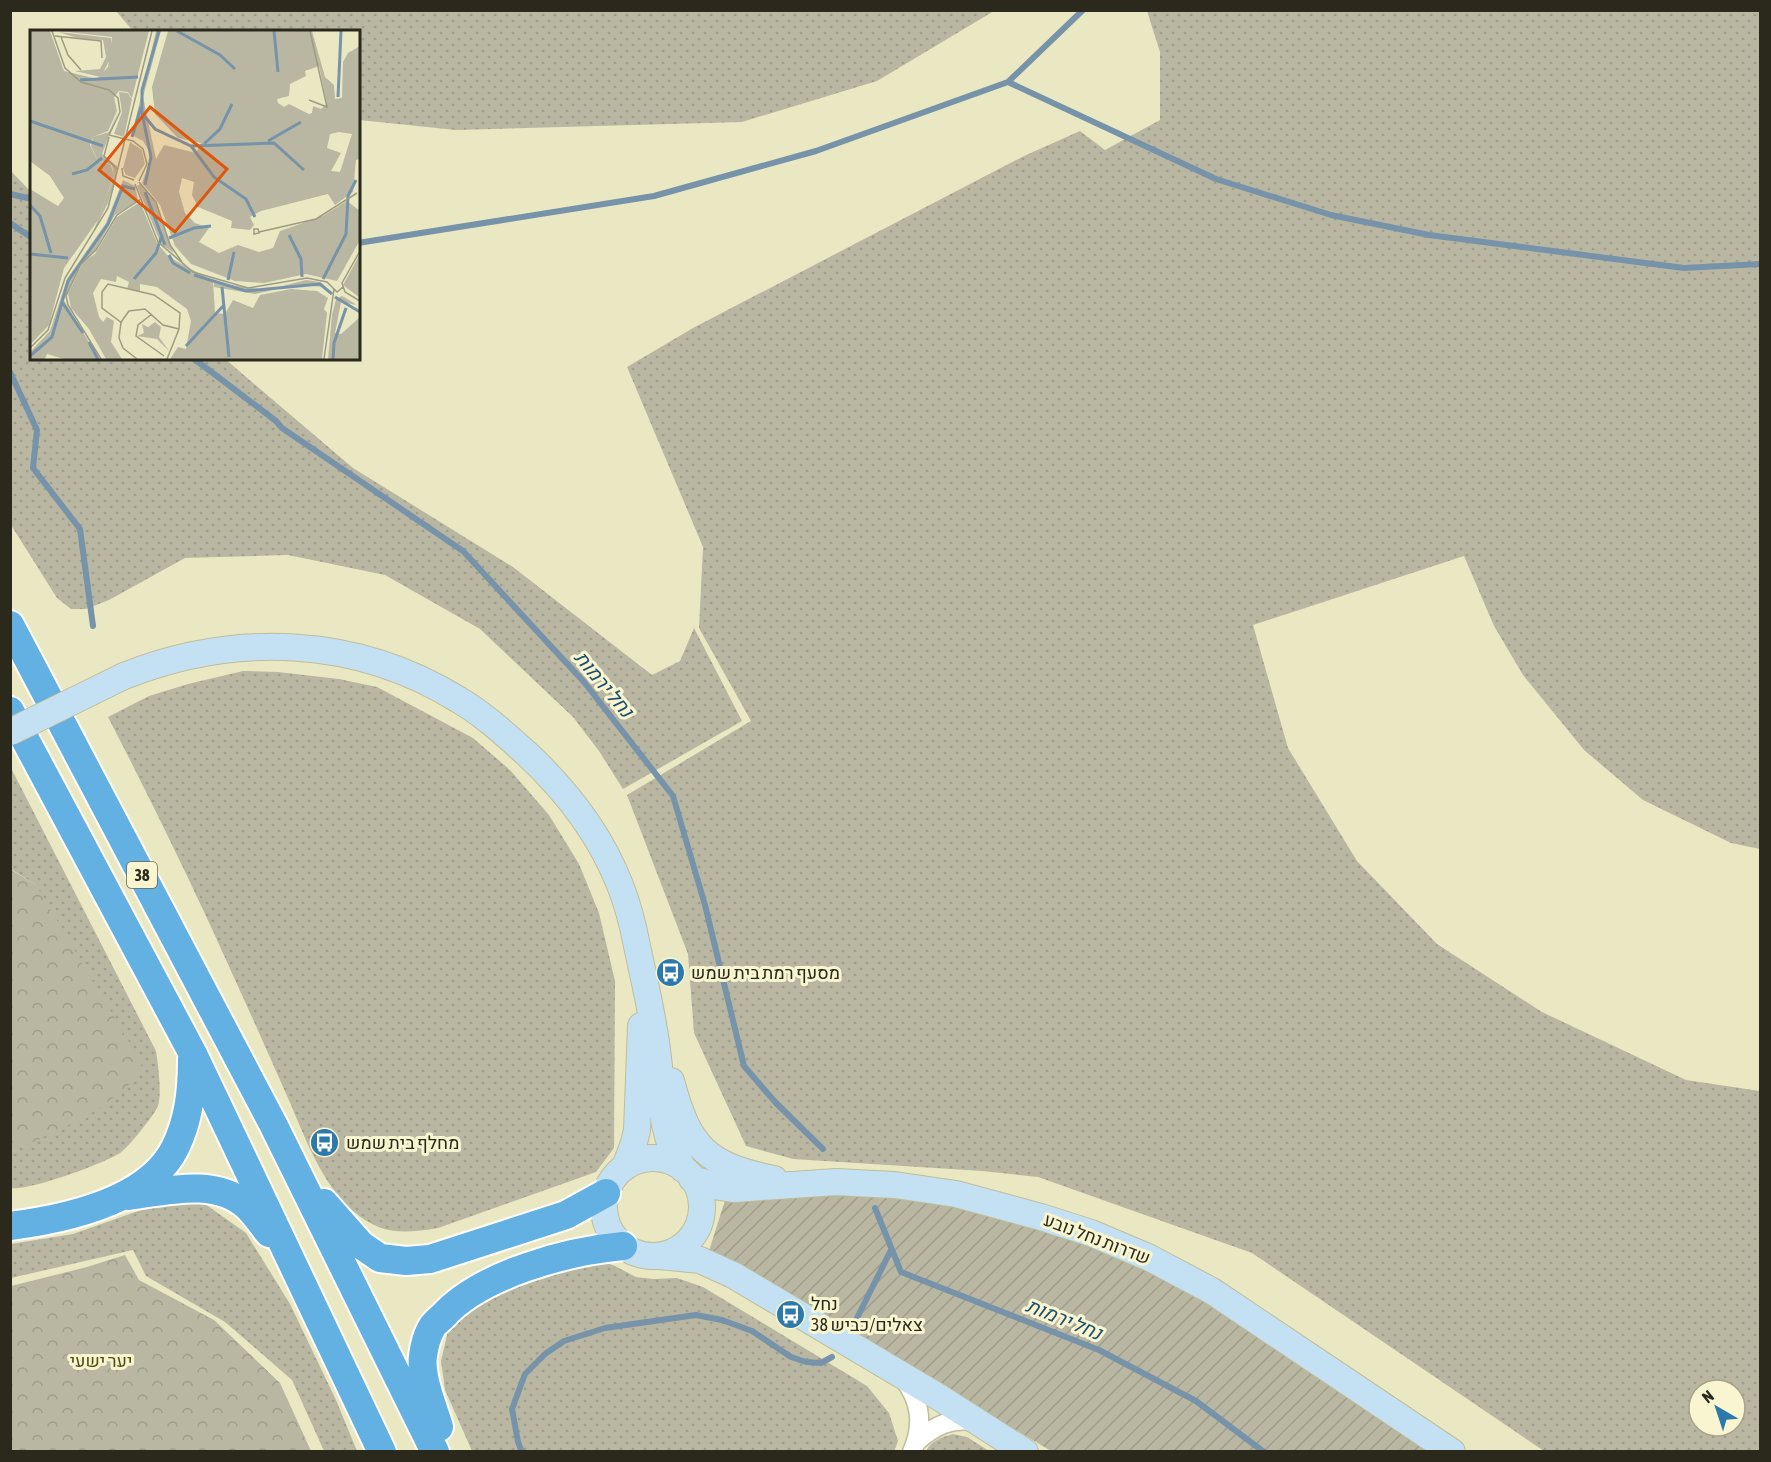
<svg xmlns="http://www.w3.org/2000/svg" width="1771" height="1462" font-family="'Asap Condensed',Heebo,sans-serif">
<style>
.grass{fill:url(#grass-dots);fill-rule:evenodd}
.forest{fill:url(#forest-crowns)}
.garden{fill:url(#garden-furrows)}
.lines{fill:none;stroke-linecap:round;stroke-linejoin:round}
.stream{stroke:#7693a9;stroke-width:6}
.minor-casing{stroke:#bfbd9a;stroke-width:21}
.secondary-casing{stroke:#bfbd9a;stroke-width:28}
.trunk-casing{stroke:#fff;stroke-width:32}
.minor{stroke:#fff;stroke-width:18}
.secondary{stroke:#c4e1f4;stroke-width:26}
.trunk{stroke:#63b0e2;stroke-width:28}
.secondary-bridge-casing{stroke:#bfbd9a;stroke-width:28;stroke-linecap:butt}
.secondary-bridge{stroke:#c4e1f4;stroke-width:26}
.labels{text-anchor:middle;stroke-width:6;stroke-linejoin:round;paint-order:stroke}
.shield{fill:#f8f5d0;stroke:#686651;stroke-width:1.5}
.shield-label{font-size:16px;font-weight:bold;fill:#2a291b}
.poi-label{font-size:18px;fill:#2a291b;stroke:#f8f5d0;text-anchor:start}
.street-label{font-size:18px;fill:#2a291b;stroke:#f8f5d0}
.park-label{font-size:18px;fill:#524d13;stroke:#f8f5d0}
.water-label{font-size:20px;font-style:italic;fill:#1b4d6e;stroke:#f8f5d0}
.inset-river{fill:none;stroke:#7693a9;stroke-width:3}
.inset-road{fill:none;stroke:#9d9c80;stroke-width:1.5}
.view{fill:#de570d;fill-opacity:0.15;stroke:#de570d;stroke-width:3}
.inset-edge{fill:none;stroke:#2a291b;stroke-width:3}
</style>
<defs>
<pattern id="grass-dots" width="8" height="8" patternUnits="userSpaceOnUse" patternTransform="scale(1.5)"><rect width="8" height="8" fill="#b9b7a2"/><path d="M2 2h.1M6 6h.1" fill="none" stroke="#9f9d8b" stroke-width="1.8" stroke-linecap="round"/></pattern>
<pattern id="forest-crowns" width="20" height="18" patternUnits="userSpaceOnUse" patternTransform="scale(1.5)"><rect width="20" height="18" fill="#b9b7a2"/><path d="M2 6a3 3 0 1 1 6 0M12 15a3 3 0 1 1 6 0" fill="none" stroke="#9f9d8b"/></pattern>
<pattern id="garden-furrows" width="10" height="10" patternUnits="userSpaceOnUse" patternTransform="scale(1.5)"><rect width="10" height="10" fill="#b9b7a2"/><path d="M-1 1l2-2M0 10L10 0M9 11l2-2" fill="none" stroke="#9f9d8b"/></pattern>
</defs>
<rect width="100%" height="100%" fill="#eae8c3"/>
<path class="grass" d="M 116,11 L 994,11 L 877,81 L 742,122 L 456,130 L 359,120 L 358,32 L 133,31 Z
M 1147,11 L 1760,11 L 1760,849 L 1731,843 L 1643,800 L 1584,750 L 1523,675 L 1494,626 L 1464,556 L 1253,625 L 1288,748 L 1357,861 L 1437,944 L 1542,1012 L 1686,1080 L 1760,1091 L 1760,1451 L 1544,1451 L 1252,1253 L 1038,1177 L 982,1171 L 793,1159 L 746,1146 L 694,1033 L 688,954 L 627,795 L 751,721 L 699,628 L 703,547 L 627,367 L 693,328 L 1024,156 L 1080,131 L 1105,150 L 1160,120 L 1160,52 ZM 1699,1390 L 1735,1390 L 1735,1426 L 1699,1426 Z
M 10,170 L 31,192 L 32,358 L 225,359 L 353,468 L 513,567 L 652,675 L 680,661 L 694,628 L 742,721 L 623,789 L 599,751 L 573,717 L 480,629 L 385,575 L 288,555 L 185,558 L 109,600 L 86,609 L 71,609 L 57,598 L 11,525 Z
M 243,671 L 278,672 L 339,679 L 377,687 L 473,738 L 510,770 L 549,815 L 579,864 L 599,913 L 615,981 L 614,1148 L 596,1172 L 438,1228 C 403,1234 381,1235 353,1211 C 322,1185 304,1135 288,1098 C 271,1060 254,1021 236,982 C 196,892 153,804 108,717 L 149,696 L 188,684 Z
M 10,766 L 156,1051 C 158,1064 162,1093 158,1106 C 155,1114 128,1148 120,1153 C 103,1164 29,1191 11,1188 L 11,1152 L 17,1149 L 36,885 L 11,869 Z
M 198,1199 L 246,1233 L 290,1304 L 336,1400 L 357,1451 L 324,1451 L 292,1380 L 225,1322 L 146,1276 L 133,1250 L 11,1278 L 11,1244 L 73,1234 L 161,1203 Z
M 594,1258 L 615,1266 L 636,1277 L 653,1279 L 677,1278 L 703,1287 L 867,1386 L 889,1413 L 898,1441 L 894,1452 L 472,1451 L 445,1390 L 441,1361 L 451,1318 L 491,1290 Z
M 953,1434 L 967,1437 L 989,1451 L 926,1451 C 931,1441 942,1437 953,1434 Z"/>
<path class="forest" d="M 10,869 L 36,885 L 142,1064 L 126,1089 L 86,1117 L 11,1152 Z
M 125,1255 L 139,1280 L 214,1320 L 280,1383 L 311,1451 L 11,1451 L 11,1286 L 87,1267 Z"/>
<path class="garden" d="M 804,1191 L 938,1197 L 1088,1240 L 1204,1296 L 1440,1451 L 1051,1451 L 800,1301 L 708,1254 L 727,1194 Z"/>
<g class="lines">
<path class="stream" d="M 1008,82 L 1216,179 L 1331,215 L 1429,235 L 1684,268 L 1760,264
M 10,194 L 32,199
M 10,223 L 32,238
M 358,243 L 654,196 L 816,151 L 1008,82 L 1083,10
M 193,358 L 276,421 L 282,428 L 463,551 L 584,682 L 673,796 L 705,905 L 744,1066 L 776,1103 L 823,1149
M 10,372 L 37,430 L 33,468 L 80,529 L 93,626
M 875,1208 L 901,1272 L 1099,1350 L 1196,1401 L 1264,1452
M 854,1324 L 891,1250
M 522,1452 L 518,1442 L 512,1409 L 525,1374 L 545,1354 L 564,1341 L 605,1328 L 696,1315 L 722,1320 L 752,1331 L 791,1357 L 806,1362 L 821,1363 L 832,1357"/>
<defs>
<path id="minor" d="M 903,1378 C 921,1401 924,1425 912,1452
M 916,1442 C 935,1425 952,1417 977,1422"/>
<path id="secondary" d="M 124,676 C 235,632 356,636 459,700 C 483,714 505,734 526,753 C 567,791 600,834 620,885 C 628,905 633,925 637,946 C 645,984 654,1020 658,1058 C 661,1080 661,1103 665,1125 L 669,1140 L 683,1169
M 671,1081 C 689,1148 706,1165 774,1179
M604 1207a49 49 0 1 1 98 0a49 49 0 1 1-98 0Z
M 625,1167 L 634,1143 L 637,1130 L 641,1026
M 692,1179 L 720,1187 L 733,1189 L 836,1182 L 895,1185 L 956,1194 L 1041,1217 L 1091,1233 L 1150,1258 L 1212,1291 L 1452,1452
M 660,1256 L 700,1260 L 733,1275 L 937,1396 L 1025,1452"/>
<path id="trunk" d="M 10,625 L 273,1124 L 435,1452
M 10,711 L 193,1054 L 382,1452
M 128,1196 C 167,1191 216,1177 248,1207 C 256,1215 262,1224 269,1233
M 324,1203 L 361,1245 L 380,1258 L 406,1261 L 430,1259 L 566,1215 L 606,1193
M 10,1226 C 64,1219 148,1202 175,1148 C 189,1120 192,1090 192,1059
M 439,1427 C 433,1407 420,1376 423,1356 C 424,1348 427,1336 431,1329 C 433,1324 439,1320 443,1316 C 481,1274 568,1251 623,1246"/>
</defs>
<use href="#minor" class="minor-casing"/>
<use href="#secondary" class="secondary-casing"/>
<use href="#trunk" class="trunk-casing"/>
<use href="#minor" class="minor"/>
<use href="#secondary" class="secondary"/>
<use href="#trunk" class="trunk"/>
<defs>
<path id="secondary-bridge" d="M 10,732 L 124,676"/>
</defs>
<use href="#secondary-bridge" class="secondary-bridge-casing"/>
<use href="#secondary-bridge" class="secondary-bridge"/>
</g>
<defs>
<symbol id="bus-disc" viewBox="-11 -11 22 22"><circle r="9.5" fill="#2c7aac" stroke="#f8f5d0"/><path d="M-5-6H5V4H4V6H2V4H-2V6H-4V4H-5ZM-3.5-4V0h7V-4ZM-3.5 1.2v1.5H-2V1.2ZM2 1.2v1.5H3.5V1.2Z" fill="#fff"/></symbol>
</defs>
<g fill-rule="evenodd">
<use href="#bus-disc" x="654" y="956" width="33" height="33"/>
<use href="#bus-disc" x="308" y="1126" width="33" height="33"/>
<use href="#bus-disc" x="774" y="1298" width="33" height="33"/>
</g>
<g class="labels">
<rect class="shield" x="127" y="862" width="30" height="26" rx="4.5"/>
<g class="shield-label">
<text x="142" y="881">38</text>
</g>
<g class="poi-label">
<text x="691" y="979">מסעף רמת בית שמש</text>
<text x="346" y="1149">מחלף בית שמש</text>
<text x="811" y="1310">נחל<tspan x="811" dy="21">צאלים/כביש 38</tspan></text>
</g>
<g class="street-label">
<text transform="translate(1097 1239) rotate(21)" y="6">שדרות נחל נובע</text>
</g>
<g class="park-label">
<text x="101" y="1367">יער ישעי</text>
</g>
<g class="water-label">
<text transform="translate(604 684) rotate(50)" y="7">נחל ירמות</text>
<text transform="translate(1064 1319) rotate(22)" y="7">נחל ירמות</text>
</g>
</g>
<g transform="translate(30 30)">
<rect width="330" height="330" fill="#eae8c3"/>
<path d="M 126,1 L 131,1 L 113,67 L 126,129 L 134,115 L 166,123 L 171,113 L 148,108 L 125,84 L 122,57 L 138,1 L 282,1 L 295,47 L 304,55 L 305,69 L 312,68 L 313,32 L 318,23 L 330,16 L 330,129 L 326,130 L 323,162 L 305,175 L 298,164 L 231,181 L 220,187 L 224,195 L 220,200 L 201,198 L 202,191 L 168,177 L 162,165 L 164,152 L 152,148 L 149,162 L 155,183 L 165,193 L 179,198 L 169,212 L 189,223 L 208,215 L 229,222 L 243,218 L 250,201 L 293,186 L 317,171 L 330,181 L 330,210 L 307,251 L 276,244 L 234,253 L 205,251 L 161,234 L 145,216 L 130,175 L 112,153 L 119,133 L 119,121 L 113,111 L 102,105 ZM 289,36 L 297,74 L 291,79 L 283,76 L 282,83 L 279,84 L 259,74 L 254,77 L 248,73 L 247,69 L 259,66 L 260,54 L 276,46 L 275,41 ZM 309,102 L 322,104 L 310,142 L 301,141 L 311,123 L 297,118 L 300,104 ZM 29,2 L 81,8 L 81,27 L 71,47 L 45,41 L 70,39 L 76,27 L 73,10 L 50,9 ZM 89,62 L 98,63 L 102,69 L 94,107 L 84,104 L 92,82 ZM 88,82 L 72,124 L 87,136 L 87,143 L 78,173 L 62,205 L 84,147 L 82,135 L 68,131 L 61,116 L 63,107 L 79,102 ZM 100,112 L 112,120 L 115,134 L 105,148 L 96,145 L 93,138 ZM 93,150 L 105,156 L 108,171 L 85,185 L 64,222 L 52,231 L 35,268 L 32,267 L 69,329 L 34,329 L 17,324 L 15,329 L 0,329 L 0,322 L 20,301 L 37,249 L 76,193 ZM 110,172 L 127,213 L 139,227 L 183,251 L 185,283 L 195,284 L 203,270 L 223,278 L 230,265 L 261,259 L 287,261 L 298,268 L 294,279 L 297,283 L 292,329 L 140,329 L 148,317 L 156,319 L 161,291 L 157,279 L 127,257 L 110,254 L 110,262 L 97,259 L 99,252 L 87,246 L 86,252 L 71,249 L 63,263 L 69,287 L 73,292 L 77,287 L 84,291 L 81,312 L 92,329 L 76,329 L 59,299 L 41,278 L 38,264 L 53,232 L 65,224 L 87,187 ZM 330,224 L 330,268 L 313,255 ZM 312,266 L 327,275 L 311,272 L 305,303 L 311,304 L 330,287 L 330,329 L 298,329 L 302,285 L 306,269 Z" fill="#b9b7a2" fill-rule="evenodd"/>
<path d="M 0,1 L 20,1 L 34,41 L 67,49 L 78,37 L 82,7 L 29,1 L 119,1 L 102,68 L 98,62 L 89,61 L 84,67 L 87,81 L 78,101 L 63,107 L 60,115 L 68,131 L 81,135 L 84,146 L 68,190 L 34,238 L 19,295 L 0,315 L 0,159 L 28,176 L 34,168 L 20,146 L 0,131 Z" fill="#b9b7a2"/>
<path d="M 276,250 L 290,252 L 296,257 L 266,255 L 225,264 L 184,257 L 184,253 L 237,260 ZM 125,292 L 131,297 L 129,307 L 139,321 L 127,309 L 107,306 L 114,303 L 112,294 L 118,297 Z" fill="#b9b7a2"/>
<path d="M 110,154 L 124,169 L 144,223 L 131,214 L 107,156 Z" fill="#b9b7a2"/>
<path class="inset-river" d="M 147,1 L 190,25 L 205,39M 244,1 L 248,42M 50,50 L 108,47M 308,67 L 311,1M 112,83 L 125,99 L 161,116 L 244,113 L 274,140M 0,91 L 73,116M 102,107 L 111,77M 238,111 L 271,92M 174,114 L 190,99 L 202,74M 161,116 L 184,147 L 216,169 L 225,187M 42,144 L 57,140 L 72,128M 115,155 L 121,127 L 112,83 L 112,60 L 129,1M 115,162 L 135,215M 0,175 L 10,186 L 21,223M 259,205 L 271,229 L 272,247M 139,208 L 164,198 L 181,196M 0,224 L 38,228M 139,225 L 143,233 L 160,243M 164,245 L 216,261 L 290,254 L 302,264M 104,249 L 126,223 L 132,205M 293,249 L 316,204 L 318,166 L 326,150M 198,250 L 204,222M 192,257 L 199,327M 305,267 L 330,282M 32,272 L 53,303M 59,312 L 68,329M 156,316 L 194,275M 0,326 L 22,307 L 38,251 L 78,194 L 93,156 L 105,159M 303,329 L 304,313 L 316,278"/>
<path class="inset-road" d="M 22,1 L 35,38 L 51,52 L 79,60 L 88,68 L 90,82 L 79,105M 25,6 L 71,11 L 72,28M 31,7 L 38,25 L 51,40M 279,70 L 297,77 L 280,1M 79,105 L 103,111 L 113,119 L 117,134 L 109,151M 79,107 L 74,126 L 88,140M 92,138 L 93,146 L 104,150M 109,152 L 126,172 L 140,215 L 152,232M 105,154 L 128,212 L 163,242 L 218,258 L 277,248 L 297,252 L 307,262 L 313,257M 224,199 L 228,199 L 229,203 L 224,204 ZM 229,202 L 286,189 L 327,163M 330,221 L 312,253 L 315,262 L 330,271M 122,284 L 108,295 L 106,306 L 134,326M 92,293 L 72,278 L 72,262 L 78,254 L 124,265 L 150,283 L 149,299M 0,318 L 18,300 L 35,248 L 78,178 L 122,1M 71,329 L 38,275 L 36,266 L 51,234 L 66,220 L 87,185 L 111,169M 107,329 L 93,318 L 89,308 L 91,292 L 99,281 L 115,279 L 133,295 L 149,299M 137,329 L 149,299M 294,329 L 304,259"/>
<path class="view" d="M 120,77 L 197,139 L 145,202 L 69,140 Z"/>
<rect width="330" height="330" class="inset-edge"/>
</g>
<rect width="1771" height="1462" fill="none" stroke="#2a291b" stroke-width="24"/>
<g transform="translate(1717 1408) rotate(321)"><circle r="28" fill="#f8f5d0" stroke="#a6a388" stroke-width="1.5"/>
<path d="M0-4.5L10 22L0 15L-10 22Z" fill="#2c7aac"/>
<text y="-9" font-size="16" font-weight="bold" text-anchor="middle" fill="#2a291b">N</text>
</g>
</svg>
